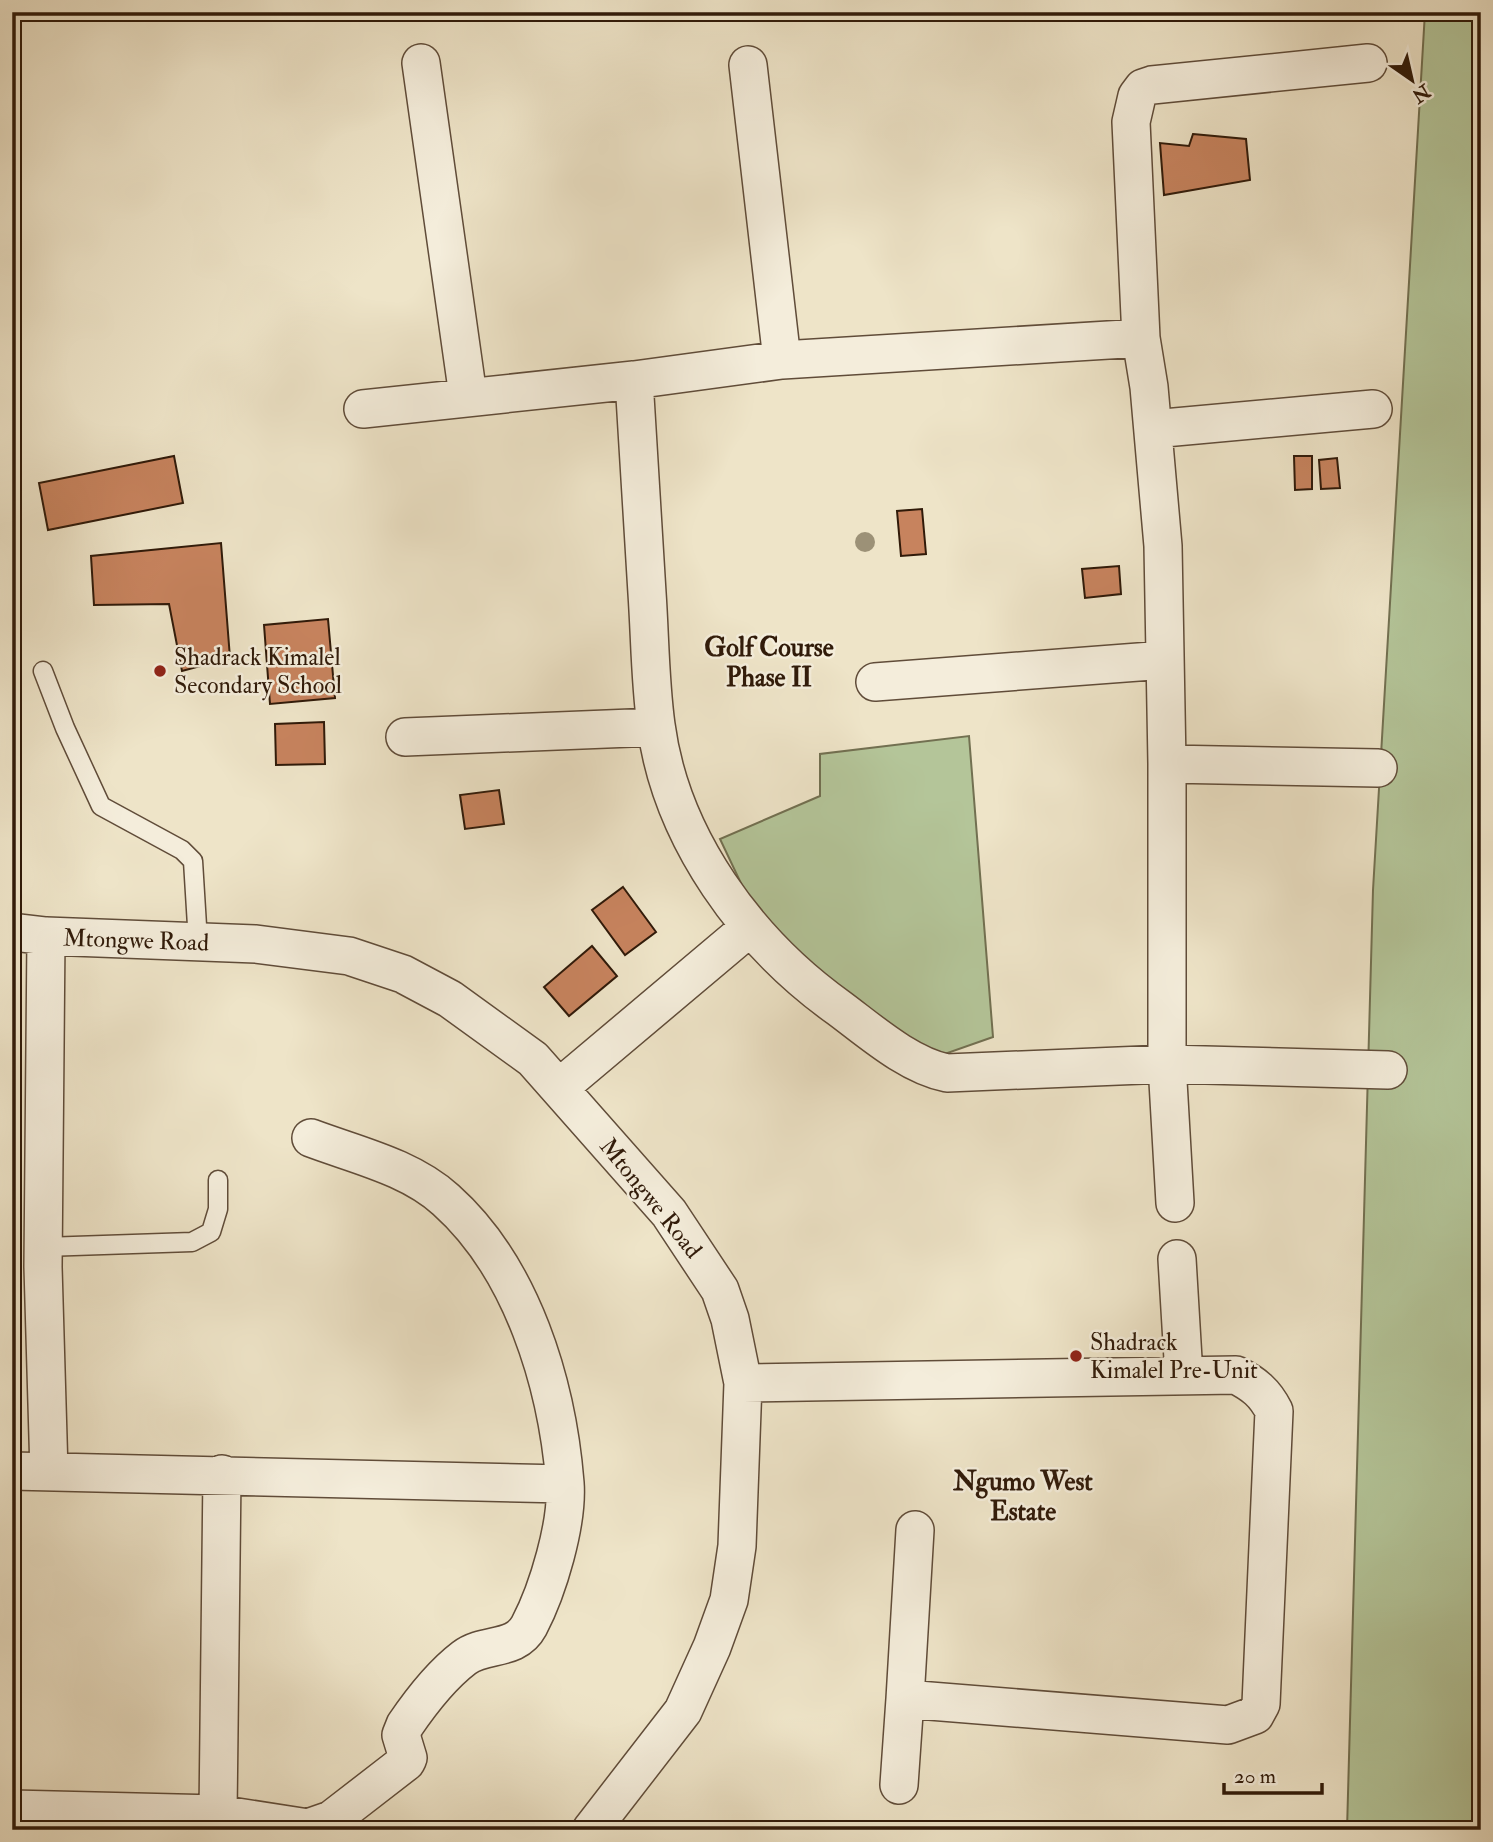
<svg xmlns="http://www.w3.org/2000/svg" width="1493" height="1842" font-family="'IM FELL Double Pica',serif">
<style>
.green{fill:#b4c599;stroke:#727051;stroke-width:2}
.building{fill:#c7835e;stroke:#301a09;stroke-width:2}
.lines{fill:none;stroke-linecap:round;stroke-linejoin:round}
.service-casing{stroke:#604c39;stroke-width:21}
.minor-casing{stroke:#604c39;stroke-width:40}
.service{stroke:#f4eddb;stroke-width:18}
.minor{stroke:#f4eddb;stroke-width:37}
.tree{fill:#9c9177}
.poi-dot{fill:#8f2418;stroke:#f4eddb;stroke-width:2.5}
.labels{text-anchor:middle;stroke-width:5;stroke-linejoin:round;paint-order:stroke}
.poi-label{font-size:24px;fill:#301a09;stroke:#f4eddb;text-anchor:start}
.street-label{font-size:24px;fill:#301a09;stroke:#f4eddb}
.neighbourhood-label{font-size:26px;font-weight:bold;fill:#301a09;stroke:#f4eddb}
</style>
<rect width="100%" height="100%" fill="#eee4c8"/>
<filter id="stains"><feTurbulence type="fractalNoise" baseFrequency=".00286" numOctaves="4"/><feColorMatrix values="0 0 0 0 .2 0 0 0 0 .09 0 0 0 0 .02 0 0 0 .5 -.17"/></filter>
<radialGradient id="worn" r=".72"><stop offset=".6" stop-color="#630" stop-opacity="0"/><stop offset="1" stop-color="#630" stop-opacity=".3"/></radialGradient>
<path class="green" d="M 1425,12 L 1481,12 L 1481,1830 L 1347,1830 L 1373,890 Z
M 969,736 L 993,1037 L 922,1062 L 775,955 L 720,839 L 820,796 L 820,754 Z"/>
<path class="building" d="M 1193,134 L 1246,139 L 1250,180 L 1164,195 L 1160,143 L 1189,146 Z
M 174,456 L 183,503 L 48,530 L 39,483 Z
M 1294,456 L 1312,456 L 1312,489 L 1295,490 Z
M 1337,458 L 1340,488 L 1321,489 L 1319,460 Z
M 12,481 L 17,481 L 20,524 L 12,525 Z
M 922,509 L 926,554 L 901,556 L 897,511 Z
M 221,543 L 230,658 L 182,671 L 169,604 L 94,605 L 91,556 Z
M 1119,566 L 1121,594 L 1085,598 L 1082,569 Z
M 328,619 L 335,698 L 270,704 L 264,625 Z
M 324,722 L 325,764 L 276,765 L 275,724 Z
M 499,790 L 504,824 L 465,829 L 460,795 Z
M 623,887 L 656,932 L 625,955 L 592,910 Z
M 592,946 L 617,976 L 569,1016 L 544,987 Z"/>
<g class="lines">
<defs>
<path id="service" d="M 43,671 L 65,728 L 101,806 L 182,850 L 193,861 L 198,942
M 44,1247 L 192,1242 L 211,1232 L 218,1209 L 218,1180"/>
<path id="minor" d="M 421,63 L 468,396
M 748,65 L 782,360
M 634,380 C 638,451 643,522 647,593 C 650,637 650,682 656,725 C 671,839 748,943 839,1008 C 870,1031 908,1065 947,1073 L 1167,1064 L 1388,1070
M 363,409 L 634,380 L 782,360 L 1141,338
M 1153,429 L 1373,409
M 875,682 L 1165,660
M 405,737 L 656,727
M 1167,764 L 1378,768
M 12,932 L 46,936 L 256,944 L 349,956 L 403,974 L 450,999 L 533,1059 L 669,1213 L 720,1290 L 730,1319 L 743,1383 L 737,1546 L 729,1600 L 712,1647 L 683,1711 L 591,1830
M 46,936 L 43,1267 L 49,1472
M 559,1088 L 749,928
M 1175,1203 L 1167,1064 L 1167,764 L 1163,546 L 1149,387 L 1141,338 L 1131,122 L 1137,96 L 1143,88 L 1152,85 L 1368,63
M 1177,1259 L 1184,1376
M 743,1383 L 1236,1375 C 1254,1384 1265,1393 1274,1411 L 1261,1704 L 1255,1715 L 1228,1725 L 905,1699 L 915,1530
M 12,1471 L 565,1484
M 899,1785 L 905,1699
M 12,1809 L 218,1814 L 308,1828 L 331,1820 L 406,1762 L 408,1758 L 401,1735 L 405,1725 C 420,1703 443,1674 464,1658 C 485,1642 515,1652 529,1626 C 548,1590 568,1523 565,1483 C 557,1383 522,1268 446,1200 C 410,1167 356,1155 311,1138
M 218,1814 L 222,1474"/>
</defs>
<use href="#service" class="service-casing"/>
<use href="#minor" class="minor-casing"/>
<use href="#service" class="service"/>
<use href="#minor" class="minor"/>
</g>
<circle class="tree" cx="865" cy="542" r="10"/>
<g class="poi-dot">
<circle cx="160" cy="671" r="7"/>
<circle cx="1076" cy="1356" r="7"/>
</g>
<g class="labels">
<g class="poi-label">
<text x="174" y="665">Shadrack Kimalel<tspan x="174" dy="28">Secondary School</tspan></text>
<text x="1090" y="1350">Shadrack<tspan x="1090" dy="28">Kimalel Pre-Unit</tspan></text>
</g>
<g class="street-label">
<text transform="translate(136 940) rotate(2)" y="8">Mtongwe Road</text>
<text transform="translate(651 1198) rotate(51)" y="8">Mtongwe Road</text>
</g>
<g class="neighbourhood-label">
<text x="769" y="656">Golf Course<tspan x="769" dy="30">Phase II</tspan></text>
<text x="1023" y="1490">Ngumo West<tspan x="1023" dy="30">Estate</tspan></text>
</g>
</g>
<rect width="1493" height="1842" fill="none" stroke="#eee4c8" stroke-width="42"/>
<rect x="14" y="14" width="1465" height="1814" fill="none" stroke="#301a09" stroke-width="3.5"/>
<rect x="21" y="21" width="1451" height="1800" fill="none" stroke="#301a09" stroke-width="2"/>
<g transform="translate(1412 80) rotate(146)" stroke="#f4eddb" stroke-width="5" paint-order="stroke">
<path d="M0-5L12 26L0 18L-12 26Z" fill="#301a09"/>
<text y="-10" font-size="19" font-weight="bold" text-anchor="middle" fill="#301a09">N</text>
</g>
<path d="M1224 1783v10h98v-10" fill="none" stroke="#301a09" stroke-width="3.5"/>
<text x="1234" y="1783" font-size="21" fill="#301a09" stroke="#f4eddb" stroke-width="5" paint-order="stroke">20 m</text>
<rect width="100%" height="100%" filter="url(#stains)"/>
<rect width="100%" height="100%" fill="url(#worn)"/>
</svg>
